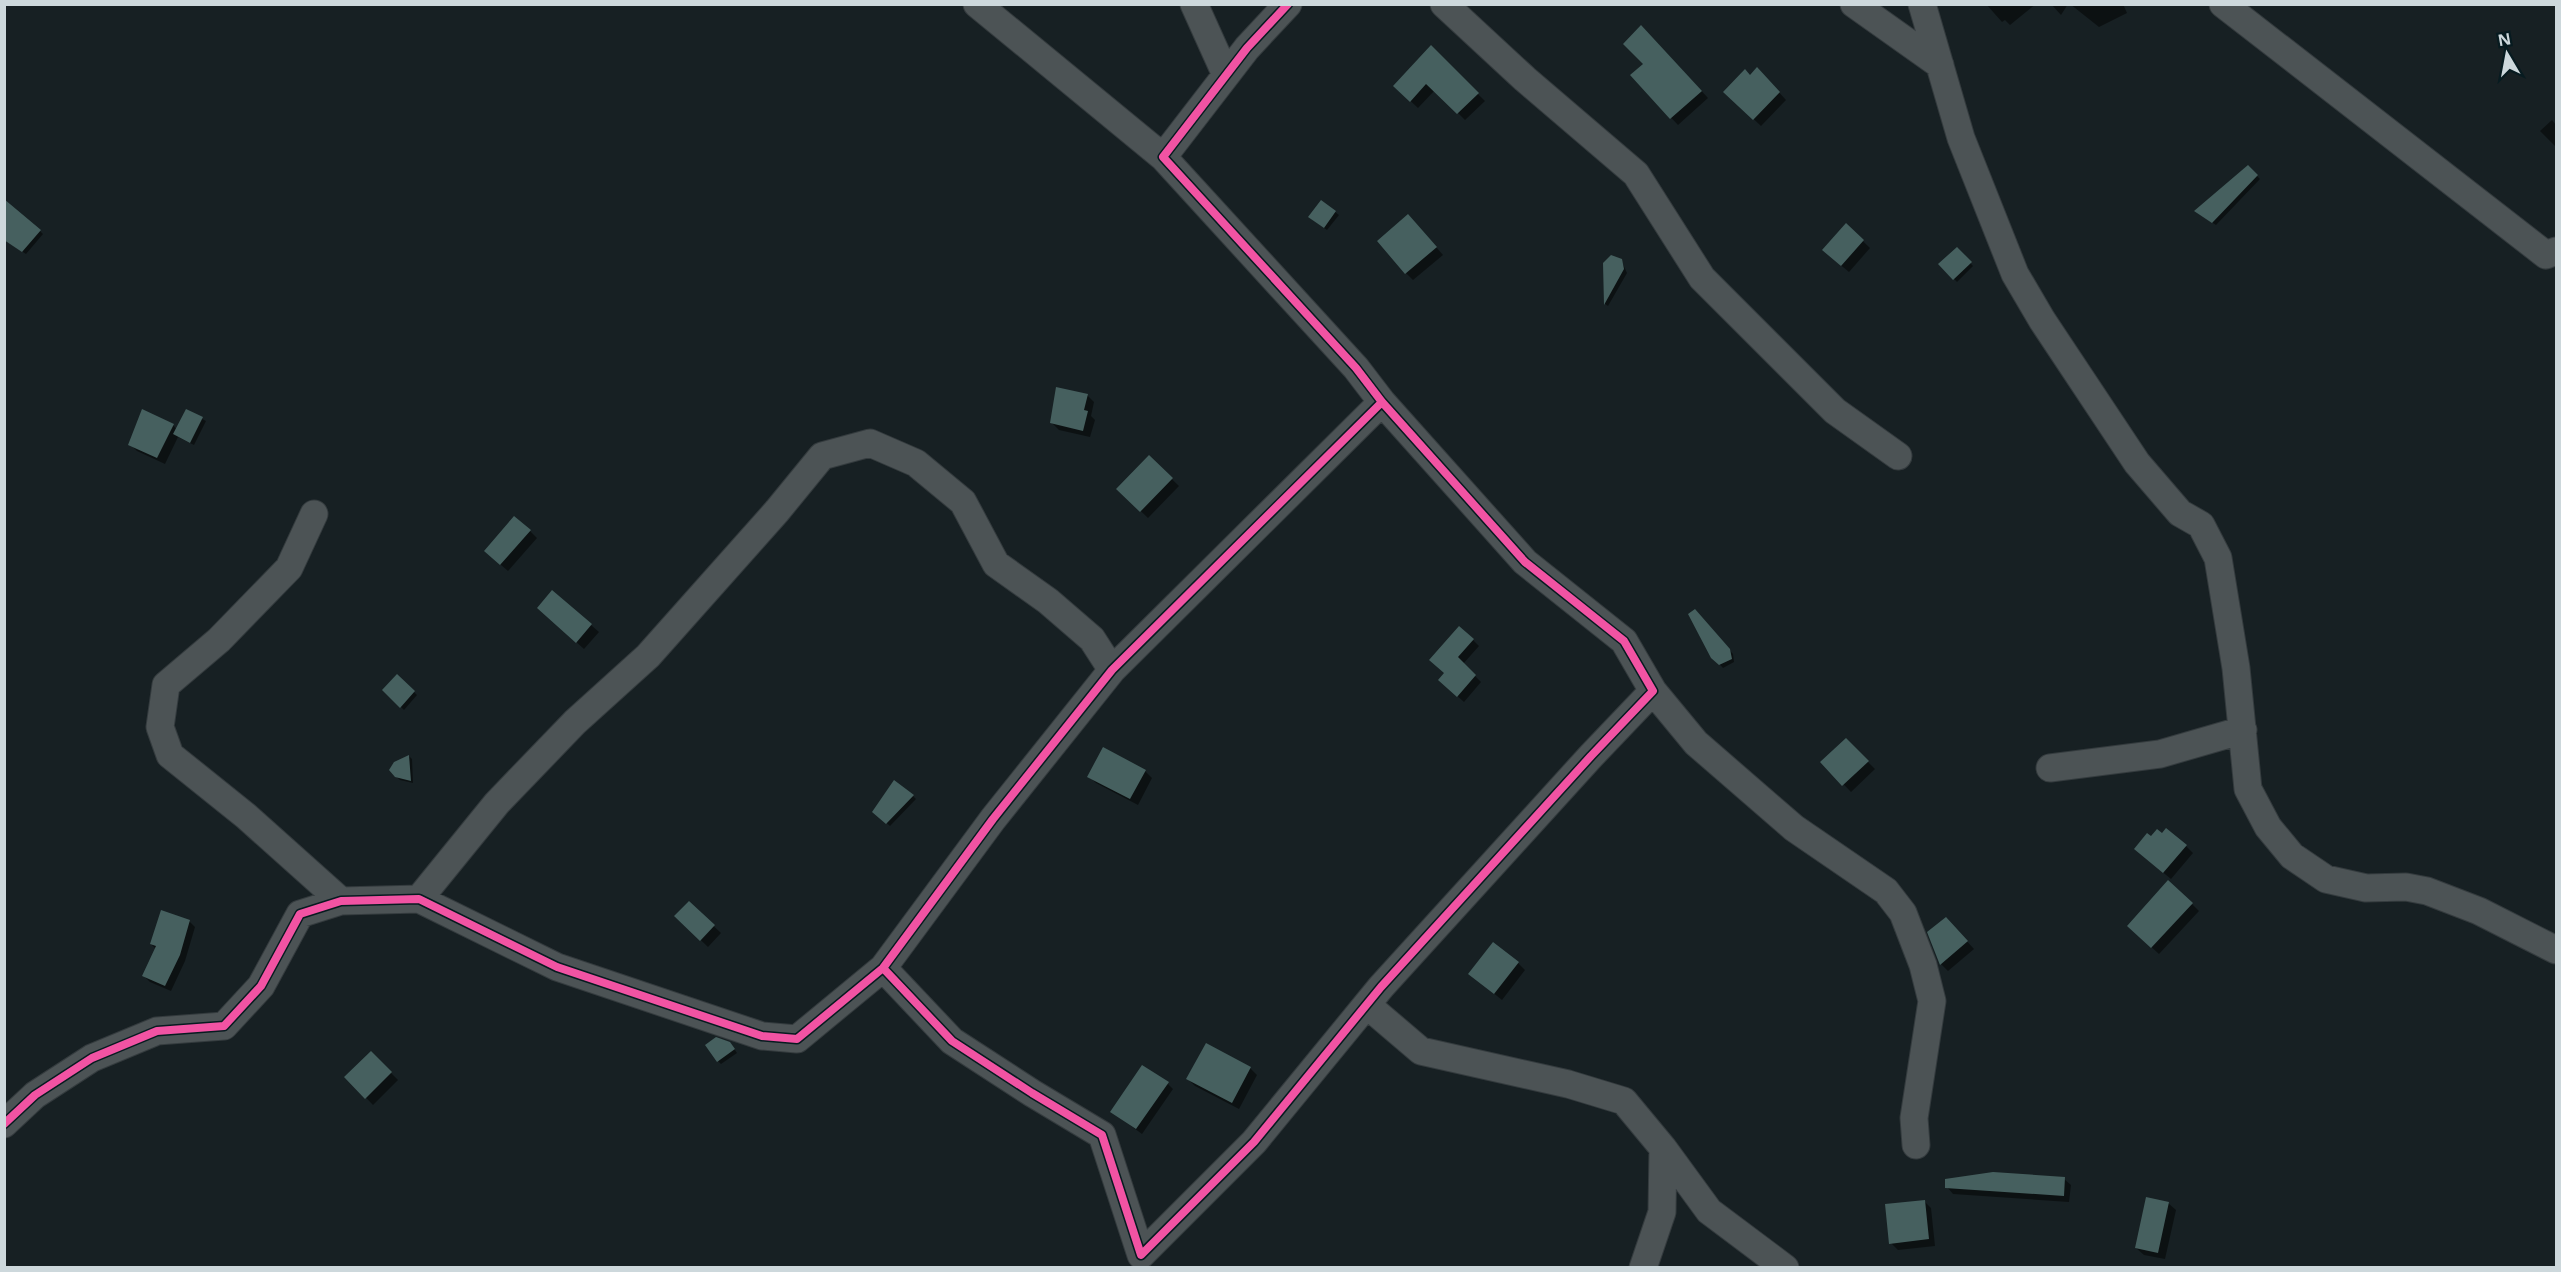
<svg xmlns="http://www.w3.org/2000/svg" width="2561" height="1272" font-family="'Open Sans',sans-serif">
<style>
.shadow{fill:#0007}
.building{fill:#46605f}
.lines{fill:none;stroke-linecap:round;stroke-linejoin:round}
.street-casing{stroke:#343b3e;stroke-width:29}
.street{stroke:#4c5355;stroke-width:27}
.cycleway-casing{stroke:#071b20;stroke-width:11}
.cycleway{stroke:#f153a3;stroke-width:8}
</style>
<rect width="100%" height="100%" fill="#172023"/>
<path class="shadow" d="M 1986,4 L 2036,4 L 2010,25 L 2005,20 L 2002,22 Z
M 2051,4 L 2068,4 L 2061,15 Z
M 2070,4 L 2123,4 L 2127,13 L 2099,27 Z
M 1648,33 L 1708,98 L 1678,125 L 1632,76 L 1645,64 Z
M 1431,48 L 1485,101 L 1465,120 L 1435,90 L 1418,108 L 1402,93 Z
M 1764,76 L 1786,100 L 1761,126 L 1725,92 L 1750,77 Z
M 2552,120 L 2556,125 L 2556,147 L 2540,131 Z
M 2248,167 L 2260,179 L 2216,225 L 2199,214 Z
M 1322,202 L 1339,215 L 1327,230 L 1313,220 Z
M 1415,223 L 1443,255 L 1413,280 L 1406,273 Z
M 1846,225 L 1870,248 L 1849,272 L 1831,257 Z
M 40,231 L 43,234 L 26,254 L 4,240 Z
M 1957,249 L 1973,266 L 1957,282 L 1940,264 Z
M 1621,260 L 1627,273 L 1608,306 L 1605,304 L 1605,264 Z
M 1087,395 L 1094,402 L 1091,416 L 1095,420 L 1090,437 L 1059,430 L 1051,422 Z
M 187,411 L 206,421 L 194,445 L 178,437 L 165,464 L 137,451 L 130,444 L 173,425 L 177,430 Z
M 1149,457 L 1179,486 L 1148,518 L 1118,489 Z
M 530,531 L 537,538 L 508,571 L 493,558 Z
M 553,592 L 599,632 L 584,649 L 546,615 Z
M 1694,611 L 1733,654 L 1734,662 L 1723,668 L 1713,657 Z
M 1473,640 L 1479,646 L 1463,664 L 1481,682 L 1464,702 L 1446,686 L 1446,673 L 1437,666 Z
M 397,676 L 417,695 L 404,710 L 384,690 Z
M 1846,740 L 1875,769 L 1851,792 L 1822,762 Z
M 409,756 L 412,759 L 413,783 L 400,780 L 396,776 Z
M 1145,771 L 1152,778 L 1138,805 L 1096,783 L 1089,776 Z
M 913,796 L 916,799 L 890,826 L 874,812 Z
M 2186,846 L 2193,853 L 2171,879 L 2143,856 Z
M 689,903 L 721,933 L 708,947 L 676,916 Z
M 2192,904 L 2199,911 L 2159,954 L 2136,933 Z
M 189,921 L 195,927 L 185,961 L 171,991 L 150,982 L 144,976 L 156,949 L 151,944 Z
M 1953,926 L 1974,949 L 1948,971 L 1941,964 L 1929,933 Z
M 1518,963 L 1525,970 L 1502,1000 L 1470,974 Z
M 733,1047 L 737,1053 L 721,1064 L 718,1061 Z
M 371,1053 L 398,1080 L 373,1105 L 346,1077 Z
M 1250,1068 L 1257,1075 L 1239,1109 L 1195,1086 L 1188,1079 Z
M 1168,1084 L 1173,1089 L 1142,1134 L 1112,1112 Z
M 2064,1179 L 2071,1185 L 2069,1202 L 1953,1194 L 1947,1187 Z
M 1924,1201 L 1931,1208 L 1935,1246 L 1898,1250 L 1891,1243 Z
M 2168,1203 L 2176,1210 L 2165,1259 L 2144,1255 L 2136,1248 Z"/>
<path class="building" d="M 1641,25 L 1702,91 L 1670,119 L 1630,75 L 1643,64 L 1623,44 Z
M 1431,45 L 1479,93 L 1457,114 L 1426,84 L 1410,102 L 1393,86 Z
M 1757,67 L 1780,92 L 1753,120 L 1723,92 L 1745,69 L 1750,75 Z
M 2248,165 L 2258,175 L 2212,223 L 2194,211 Z
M 4,199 L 41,230 L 22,252 L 4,240 Z
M 1321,200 L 1336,211 L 1324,228 L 1308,217 Z
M 1408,214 L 1437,247 L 1405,274 L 1377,241 Z
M 1846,223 L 1864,240 L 1841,266 L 1822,250 Z
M 1957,247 L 1972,262 L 1953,280 L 1938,264 Z
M 1611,255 L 1622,259 L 1624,269 L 1604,305 L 1603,263 Z
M 1056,387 L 1088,394 L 1084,410 L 1088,411 L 1083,431 L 1050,423 Z
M 142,409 L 174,424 L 157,458 L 128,445 Z
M 186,409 L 203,417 L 190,443 L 173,434 Z
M 1149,455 L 1173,478 L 1140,512 L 1116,489 Z
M 514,516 L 531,530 L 500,565 L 484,551 Z
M 552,590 L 592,624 L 576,643 L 537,608 Z
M 1695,609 L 1730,649 L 1732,659 L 1719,665 L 1711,658 L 1688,614 Z
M 1459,626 L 1474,639 L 1458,657 L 1476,675 L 1457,697 L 1438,680 L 1444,673 L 1429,660 Z
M 397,674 L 415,691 L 400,708 L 382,690 Z
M 1846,738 L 1869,761 L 1842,786 L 1820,762 Z
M 1103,747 L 1146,770 L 1130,799 L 1087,777 Z
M 409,755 L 411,781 L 395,777 L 389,770 L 394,762 Z
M 894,780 L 914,795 L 886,824 L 872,812 Z
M 2166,828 L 2187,845 L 2163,873 L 2134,849 L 2147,833 L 2151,836 L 2157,829 L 2162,833 Z
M 2168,880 L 2193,903 L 2151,948 L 2127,926 Z
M 689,901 L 715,925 L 700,941 L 674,916 Z
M 161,910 L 190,920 L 180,955 L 165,986 L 142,976 L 156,946 L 150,944 Z
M 1946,917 L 1968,941 L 1940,965 L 1927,932 Z
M 1493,942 L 1519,962 L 1494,994 L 1468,974 Z
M 716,1037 L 730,1042 L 735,1049 L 717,1062 L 705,1045 Z
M 1206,1043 L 1251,1067 L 1232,1103 L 1186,1079 Z
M 371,1051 L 392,1072 L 365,1099 L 344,1077 Z
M 1142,1065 L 1169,1082 L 1136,1129 L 1110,1112 Z
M 1993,1172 L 2065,1177 L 2064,1196 L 1945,1188 L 1945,1179 Z
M 2146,1197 L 2169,1202 L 2158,1253 L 2135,1248 Z
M 1925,1200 L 1929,1239 L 1889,1244 L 1885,1204 Z"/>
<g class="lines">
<defs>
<path id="street" d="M 977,4 L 1163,157
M 1194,4 L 1226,75
M 1444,4 L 1525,79 L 1636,174 L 1702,278 L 1835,411 L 1898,456
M 1854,4 L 1940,65
M 1922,4 L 1961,138 L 2015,274 L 2042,320 L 2137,463 L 2180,513 L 2201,525 L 2218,558 L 2236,668 L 2248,789 L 2268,827 L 2292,856 L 2326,879 L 2366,888 L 2406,887 L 2427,891 L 2479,911 L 2556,950
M 2223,4 L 2546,255 L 2556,251
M 314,514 L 289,568 L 219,640 L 166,685 L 160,727 L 170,755 L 246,816 L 341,901
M 1653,691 L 1696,743 L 1794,828 L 1886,891 L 1903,913 L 1923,965 L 1932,1001 L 1914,1118 L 1916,1145
M 2050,768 L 2160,754 L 2243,730
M 419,899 L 497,803 L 575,722 L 648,656 L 777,511 L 822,456 L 870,443 L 916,463 L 963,502 L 996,564 L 1048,601 L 1092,639 L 1112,670
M 883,968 L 952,1041 L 1032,1093 L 1102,1135 L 1141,1255 L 1254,1142 L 1381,987 L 1591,756 L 1653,691 L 1624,641 L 1525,562 L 1382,402
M 1367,1005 L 1421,1051 L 1568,1084 L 1624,1101 L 1663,1148 L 1662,1212 L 1643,1268
M 4,1124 L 35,1095 L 92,1058 L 157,1031 L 224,1026 L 261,986 L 300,914 L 341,901 L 419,899 L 557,967 L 762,1036 L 797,1039 L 883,968 L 993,819 L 1112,670 L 1382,402 L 1356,368 L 1163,157 L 1247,48 L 1288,4
M 1663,1148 L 1709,1211 L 1785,1268"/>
</defs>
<use href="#street" class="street-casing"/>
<use href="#street" class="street"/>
<defs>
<path id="cycleway" d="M 883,968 L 952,1041 L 1032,1093 L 1102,1135 L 1141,1255 L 1254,1142 L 1381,987 L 1591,756 L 1653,691 L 1624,641 L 1525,562 L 1382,402
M 4,1124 L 35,1095 L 92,1058 L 157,1031 L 224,1026 L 261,986 L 300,914 L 341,901 L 419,899 L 557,967 L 762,1036 L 797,1039 L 883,968 L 993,819 L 1112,670 L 1382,402 L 1356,368 L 1163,157 L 1247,48 L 1288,4"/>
</defs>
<use href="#cycleway" class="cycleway-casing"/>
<use href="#cycleway" class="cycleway"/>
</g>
<rect width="2561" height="1272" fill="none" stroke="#cdd8dc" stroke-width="12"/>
<g transform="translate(2507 54) rotate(350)" stroke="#071b20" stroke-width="4.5" paint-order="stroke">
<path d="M0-4.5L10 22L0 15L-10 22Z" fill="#cdd8dc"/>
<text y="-9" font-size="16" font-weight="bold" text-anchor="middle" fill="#cdd8dc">N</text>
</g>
</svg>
